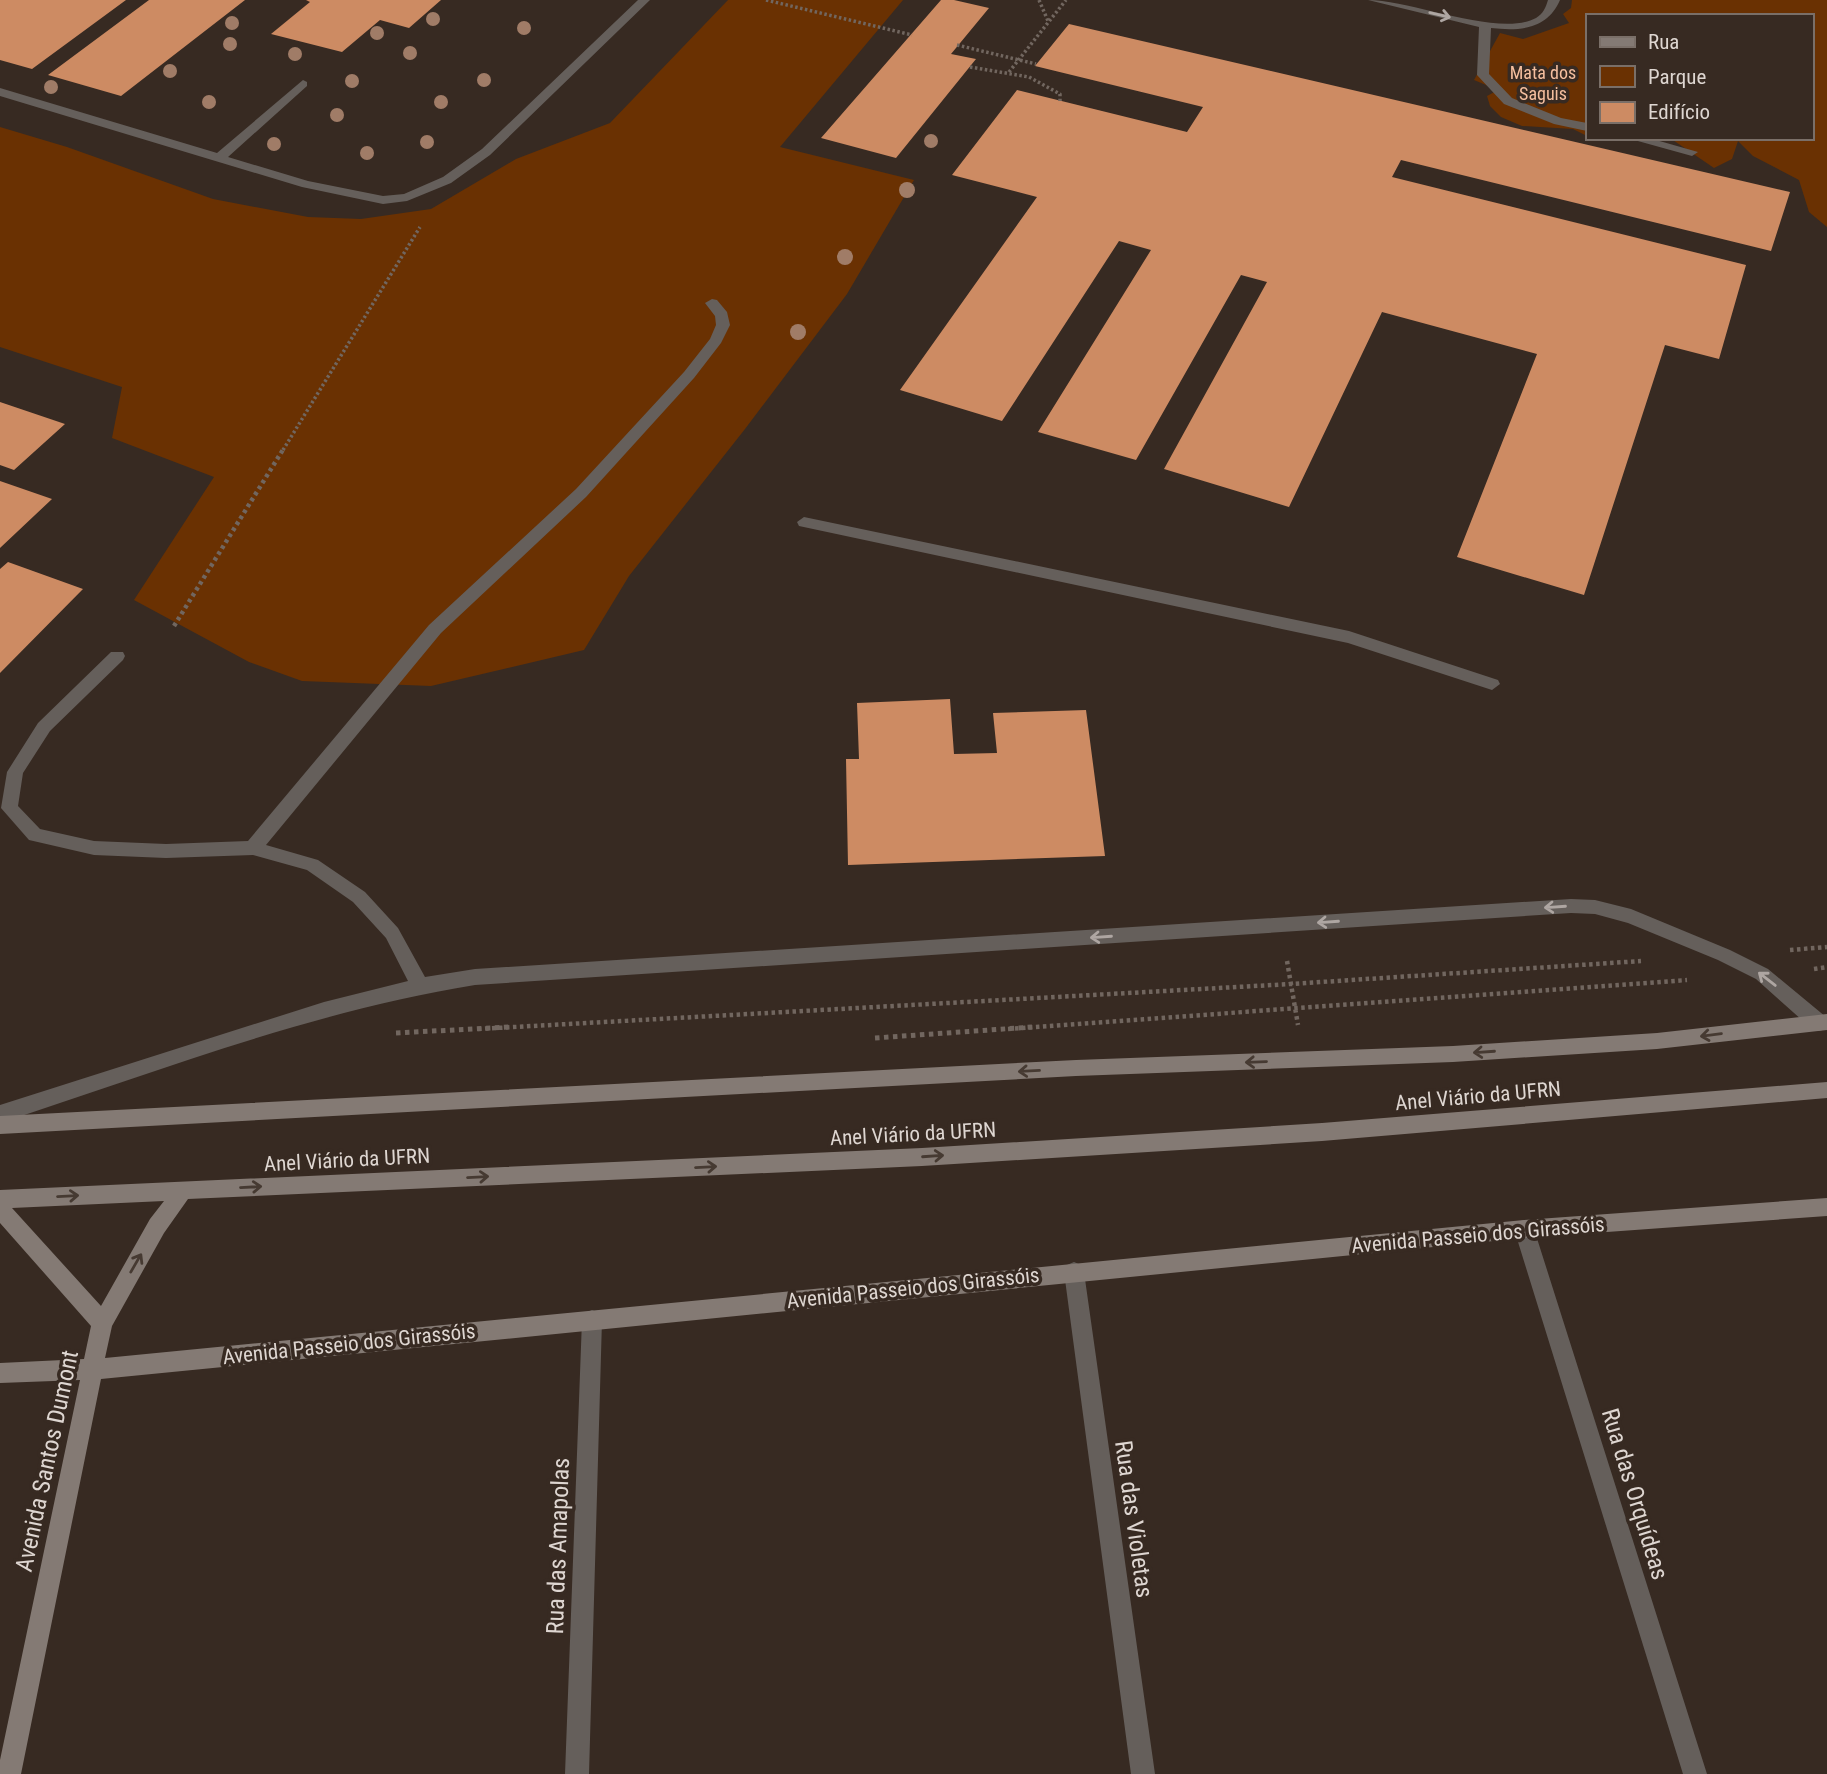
<svg xmlns="http://www.w3.org/2000/svg" width="1827" height="1774" font-family="'Roboto Condensed',sans-serif">
<style>
.green{fill:#6a3102}
.building{fill:#cd8b63}
.lines{fill:none;stroke-linecap:round;stroke-linejoin:round}
.path-far2{stroke:#71665f;stroke-width:3.5;stroke-dasharray:2.5 2.5;stroke-linecap:butt}
.path-far1{stroke:#71665f;stroke-width:4.5;stroke-dasharray:3.5 3.5;stroke-linecap:butt}
.path{stroke:#71665f;stroke-width:5;stroke-dasharray:4.5 4.5;stroke-linecap:butt}
.lane{fill:#655f5b;fill-rule:evenodd}
.street{fill:#655f5b;fill-rule:evenodd}
.secondary{fill:#847a74;fill-rule:evenodd}
.tree{fill:#a07c67}
.oneway{stroke:#aea6a2}
.oneway2{stroke:#463a32}
.labels{text-anchor:middle;stroke-width:7;stroke-linejoin:round;paint-order:stroke}
.far-park-label{font-size:18px;fill:#f5bf9f;stroke:#372a22}
.street-label{font-size:21px;fill:#ded6d1;stroke:#372a22}
.near-street-label{font-size:24px;fill:#ded6d1;stroke:#372a22}
</style>
<rect width="100%" height="100%" fill="#372a22"/>
<path class="green" d="M 728,0 L 903,0 L 780,147 L 914,180 L 847,294 L 745,429 L 629,576 L 584,650 L 431,686 L 302,681 L 249,662 L 134,600 L 214,477 L 112,438 L 122,387 L 0,347 L 0,127 L 67,147 L 213,199 L 308,217 L 361,219 L 431,209 L 516,159 L 610,123 Z
M 1572,0 L 1827,0 L 1827,227 L 1809,212 L 1799,180 L 1753,156 L 1738,141 L 1732,159 L 1714,168 L 1670,138 L 1811,138 L 1811,16 L 1587,16 L 1587,136 L 1573,129 L 1522,126 L 1501,117 L 1490,106 L 1487,96 L 1498,90 L 1474,80 L 1500,33 L 1523,39 L 1569,23 L 1563,14 L 1571,8 Z"/>
<path class="building" d="M 0,0 L 126,0 L 32,69 L 0,60 Z
M 149,0 L 245,0 L 121,96 L 48,75 Z
M 306,0 L 441,0 L 409,28 L 380,20 L 342,52 L 271,34 L 310,2 Z
M 941,0 L 954,0 L 989,8 L 951,54 L 976,59 L 896,158 L 821,138 Z
M 1069,24 L 1790,192 L 1771,251 L 1401,160 L 1392,177 L 1746,265 L 1719,359 L 1665,345 L 1584,595 L 1457,557 L 1537,354 L 1382,312 L 1289,507 L 1164,469 L 1267,282 L 1241,275 L 1136,460 L 1038,432 L 1151,250 L 1119,241 L 1002,421 L 900,390 L 1037,197 L 952,175 L 1017,90 L 1187,132 L 1203,107 L 1035,66 Z
M 0,402 L 65,424 L 14,470 L 0,465 Z
M 0,481 L 52,499 L 0,548 Z
M 8,562 L 83,589 L 0,673 L 0,569 Z
M 950,699 L 954,754 L 997,753 L 993,713 L 1086,710 L 1105,856 L 848,865 L 846,759 L 859,759 L 857,703 Z"/>
<g class="lines">
<path class="path-far2" d="M 766,0 L 912,35
M 1039,0 L 1048,21
M 957,45 L 1036,64
M 970,67 L 1029,77 L 1060,94 L 1060,101
M 1009,72 L 1066,0
M 283,450 L 420,227"/>
<path class="path-far1" d="M 174,626 L 284,448
M 1790,950 L 1827,947
M 1287,961 L 1298,1025
M 1814,969 L 1827,967
M 478,1029 L 1291,984 L 1641,961
M 1008,1029 L 1687,980"/>
<path class="path" d="M 396,1033 L 510,1027
M 875,1038 L 1032,1027"/>
<path class="lane" d="M 638,0 L 650,0 L 490,155 L 451,183 L 407,201 L 383,204 L 302,187 L 0,96 L 0,88 L 217,153 L 303,80 L 307,82 L 307,86 L 228,157 L 308,181 L 383,196 L 404,194 L 443,177 L 482,149 Z
M 1368,0 C 1412,0 1499,38 1536,18 C 1543,14 1546,7 1548,0 L 1560,0 C 1547,30 1519,31 1491,28 L 1489,74 L 1512,98 L 1561,118 L 1587,123 L 1587,131 L 1554,124 L 1504,104 L 1477,75 L 1479,27 Z
M 1627,138 L 1649,138 L 1698,152 L 1692,156 Z
M 712,299 L 717,300 L 727,312 L 730,325 L 721,343 L 694,378 L 586,497 L 441,633 L 266,845 L 318,860 L 365,892 L 398,928 L 425,977 L 475,969 L 1571,899 L 1595,900 L 1631,909 L 1730,950 L 1768,969 L 1826,1017 L 1826,1029 L 1819,1031 L 1812,1029 L 1756,979 L 1718,960 L 1628,923 L 1595,914 L 1571,913 L 475,985 C 313,1011 156,1072 0,1123 L 0,1105 L 324,1002 L 408,981 L 386,938 L 353,902 L 307,870 L 253,855 L 166,858 L 94,855 L 29,840 L 1,808 L 7,772 L 38,723 L 111,652 L 123,652 L 125,656 L 123,660 L 50,731 L 23,773 L 18,806 L 40,829 L 94,841 L 166,844 L 248,841 L 429,625 L 576,489 L 684,372 L 710,339 L 716,325 L 715,316 L 705,303 Z
M 804,517 L 1349,631 L 1498,680 L 1500,684 L 1492,690 L 1348,643 L 799,526 L 797,522 Z"/>
<path class="street" d="M 1524,1220 L 1531,1222 L 1534,1229 L 1707,1774 L 1683,1774 L 1514,1229 L 1517,1222 Z
M 1074,1262 L 1081,1265 L 1084,1272 L 1155,1774 L 1131,1774 L 1064,1272 L 1067,1265 Z
M 592,1310 L 599,1313 L 602,1320 L 589,1774 L 565,1774 L 582,1320 L 585,1313 Z"/>
<path class="secondary" d="M 1827,1014 L 1827,1030 L 1657,1049 L 1453,1062 L 1076,1076 L 0,1134 L 0,1116 L 1076,1060 L 1453,1046 L 1657,1033 Z
M 1827,1082 L 1827,1098 L 1322,1141 L 922,1166 L 188,1199 L 164,1233 L 112,1326 L 105,1358 L 1524,1220 L 1827,1198 L 1827,1216 L 1524,1238 L 101,1379 L 21,1774 L 0,1774 L 0,1760 L 80,1380 L 0,1383 L 0,1363 L 84,1359 L 91,1326 L 0,1223 L 0,1190 L 922,1148 L 1322,1123 ZM 164,1201 L 150,1219 L 101,1306 L 12,1208 Z"/>
</g>
<g class="tree">
<circle cx="433" cy="19" r="7"/>
<circle cx="232" cy="23" r="7"/>
<circle cx="524" cy="28" r="7"/>
<circle cx="377" cy="33" r="7"/>
<circle cx="230" cy="44" r="7"/>
<circle cx="410" cy="53" r="7"/>
<circle cx="295" cy="54" r="7"/>
<circle cx="170" cy="71" r="7"/>
<circle cx="484" cy="80" r="7"/>
<circle cx="352" cy="81" r="7"/>
<circle cx="51" cy="87" r="7"/>
<circle cx="209" cy="102" r="7"/>
<circle cx="441" cy="102" r="7"/>
<circle cx="337" cy="115" r="7"/>
<circle cx="931" cy="141" r="7"/>
<circle cx="427" cy="142" r="7"/>
<circle cx="274" cy="144" r="7"/>
<circle cx="367" cy="153" r="7"/>
<circle cx="907" cy="190" r="8"/>
<circle cx="845" cy="257" r="8"/>
<circle cx="798" cy="332" r="8"/>
</g>
<defs><path id="oneway-shaft" d="M-6 0H5M1.5-3L5.5 0L1.5 3" fill="none" stroke-width="1.6" stroke-linecap="round" stroke-linejoin="round" transform="scale(1.75)"/></defs>
<g class="oneway">
<use href="#oneway-shaft" transform="translate(1440 15) rotate(13)"/>
<use href="#oneway-shaft" transform="translate(1555 907) rotate(176)"/>
<use href="#oneway-shaft" transform="translate(1328 922) rotate(176)"/>
<use href="#oneway-shaft" transform="translate(1101 937) rotate(176)"/>
<use href="#oneway-shaft" transform="translate(1767 979) rotate(-142)"/>
</g>
<g class="oneway2">
<use href="#oneway-shaft" transform="translate(1711 1035) rotate(173)"/>
<use href="#oneway-shaft" transform="translate(1484 1052) rotate(176)"/>
<use href="#oneway-shaft" transform="translate(1256 1062) rotate(178)"/>
<use href="#oneway-shaft" transform="translate(1029 1071) rotate(177)"/>
<use href="#oneway-shaft" transform="translate(933 1156) rotate(-4)"/>
<use href="#oneway-shaft" transform="translate(706 1167) rotate(-3)"/>
<use href="#oneway-shaft" transform="translate(478 1177) rotate(-3)"/>
<use href="#oneway-shaft" transform="translate(251 1187) rotate(-3)"/>
<use href="#oneway-shaft" transform="translate(68 1196) rotate(-3)"/>
<use href="#oneway-shaft" transform="translate(136 1263) rotate(-60)"/>
</g>
<g class="labels">
<g class="far-park-label">
<text x="1543" y="79">Mata dos<tspan x="1543" dy="21">Saguis</tspan></text>
</g>
<g class="street-label">
<text transform="translate(1478 1096) rotate(-5)" y="7">Anel Viário da UFRN</text>
<text transform="translate(913 1134) rotate(-3)" y="7">Anel Viário da UFRN</text>
<text transform="translate(347 1160) rotate(-3)" y="7">Anel Viário da UFRN</text>
<text transform="translate(1478 1235) rotate(-5)" y="7">Avenida Passeio dos Girassóis</text>
<text transform="translate(913 1288) rotate(-6)" y="7">Avenida Passeio dos Girassóis</text>
<text transform="translate(349 1344) rotate(-6)" y="7">Avenida Passeio dos Girassóis</text>
</g>
<g class="near-street-label">
<text transform="translate(47 1461) rotate(-78)" y="8">Avenida Santos Dumont</text>
<text transform="translate(1635 1494) rotate(73)" y="8">Rua das Orquídeas</text>
<text transform="translate(1134 1519) rotate(82)" y="8">Rua das Violetas</text>
<text transform="translate(558 1546) rotate(-88)" y="8">Rua das Amapolas</text>
</g>
</g>
<rect x="1586" y="14" width="228" height="126" fill="#372a22" stroke="#7a6f68" stroke-width="2"/>
<rect x="1600" y="37" width="35" height="10" fill="#847a74" stroke="#7a6f68" stroke-width="2"/>
<text x="1648" y="49" font-size="21" fill="#ded6d1">Rua</text>
<rect x="1600" y="66" width="35" height="21" fill="#6a3102" stroke="#7a6f68" stroke-width="2"/>
<text x="1648" y="84" font-size="21" fill="#ded6d1">Parque</text>
<rect x="1600" y="102" width="35" height="21" fill="#cd8b63" stroke="#7a6f68" stroke-width="2"/>
<text x="1648" y="119" font-size="21" fill="#ded6d1">Edifício</text>
</svg>
